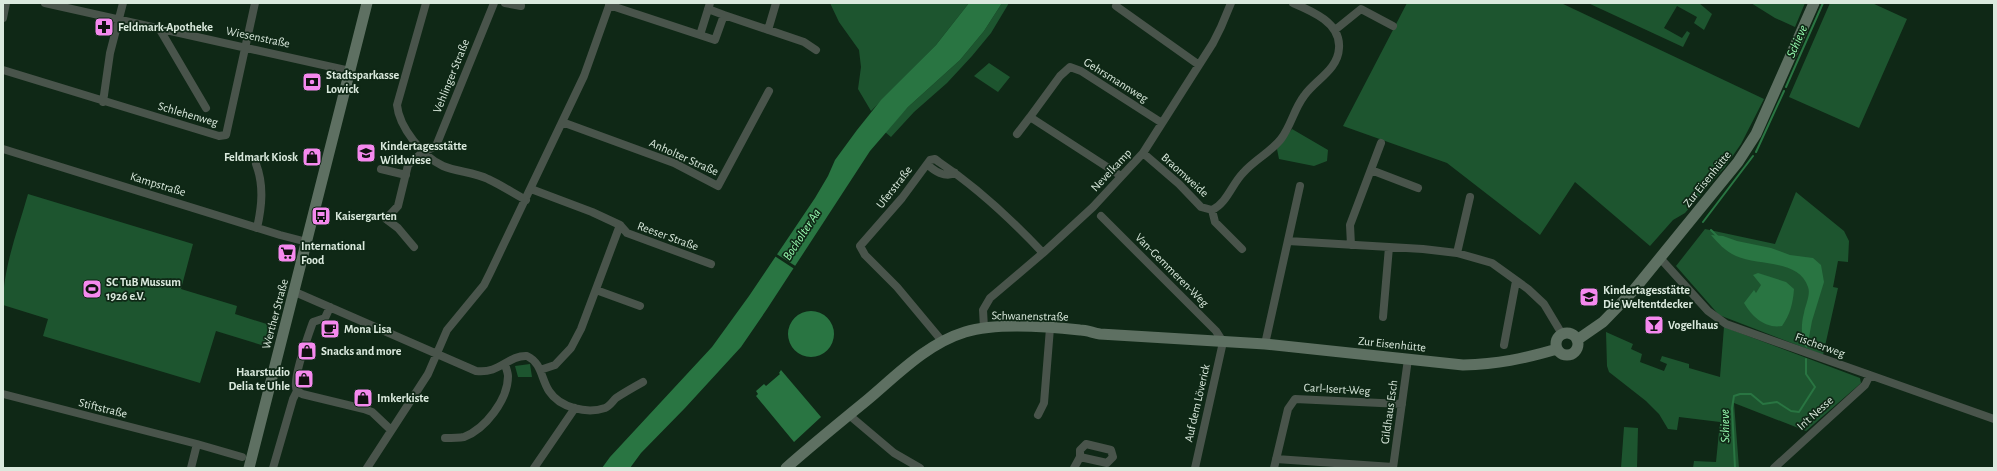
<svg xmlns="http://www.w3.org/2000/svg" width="1997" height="471" font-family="'Alegreya Sans',sans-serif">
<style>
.green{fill:#1d552f}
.water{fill:#297542}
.pier{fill:#0f2816}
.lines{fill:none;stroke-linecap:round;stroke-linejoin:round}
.stream{stroke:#297542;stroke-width:2}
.street{stroke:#49544b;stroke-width:8}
.secondary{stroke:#5e7062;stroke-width:11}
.labels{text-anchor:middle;stroke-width:3.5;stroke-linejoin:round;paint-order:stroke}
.poi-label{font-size:12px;font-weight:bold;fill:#dae9dd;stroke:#0f2816;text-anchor:start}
.street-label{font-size:12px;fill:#dae9dd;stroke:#0f2816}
.water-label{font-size:13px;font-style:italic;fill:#97fbb0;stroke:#0f2816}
</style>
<rect width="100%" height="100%" fill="#0f2816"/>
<path class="green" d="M 830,3 L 969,3 L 936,45 L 871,111 L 858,89 L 861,67 L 859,50 L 839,22 Z
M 1002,3 L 1009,3 L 991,33 L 972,56 L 947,83 L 914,112 L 891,137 L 885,132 L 908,107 L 960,60 L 984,31 Z
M 1407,3 L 1561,3 L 1764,99 L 1741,144 L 1725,167 L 1685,213 L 1673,220 L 1650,246 L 1575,182 L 1540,235 L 1447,163 L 1343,126 Z
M 1588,3 L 1699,3 L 1712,14 L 1704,30 L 1694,23 L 1697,17 L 1677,6 L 1664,28 L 1682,38 L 1687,31 L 1690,33 L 1683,47 Z
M 1751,3 L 1805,3 L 1795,27 L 1775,18 Z
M 1830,3 L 1872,3 L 1907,19 L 1859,128 L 1789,97 Z
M 989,63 L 1010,77 L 998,92 L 974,76 Z
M 1292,129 L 1328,150 L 1327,161 L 1314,166 L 1279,159 L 1277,149 Z
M 1796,192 L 1844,231 L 1849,241 L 1848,262 L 1838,261 L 1833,287 L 1838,288 L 1823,355 L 1719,315 L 1676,266 L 1705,229 L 1775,244 Z
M 28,194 L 193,244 L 181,289 L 237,306 L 235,314 L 273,326 L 268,347 L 216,331 L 200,383 L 43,336 L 48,319 L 3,305 C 3,267 18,230 28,194 Z
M 1724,327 L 1860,378 L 1861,383 L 1806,431 L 1734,403 L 1739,468 L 1693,468 L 1694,461 L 1716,462 L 1720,422 L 1679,417 L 1677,430 L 1668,429 L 1659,414 L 1646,401 L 1609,372 L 1607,366 L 1606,332 L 1633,344 L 1631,349 L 1642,354 L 1640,362 L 1664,371 L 1667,364 L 1660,361 L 1662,356 L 1689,364 L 1689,368 L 1720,377 Z
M 530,364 L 532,377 L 518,377 L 515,366 Z
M 1624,427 L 1638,428 L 1637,468 L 1621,468 Z"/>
<path class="water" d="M 969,3 L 1002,3 L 984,31 L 960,60 L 908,107 L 870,151 L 767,309 L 741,347 L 685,408 L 641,453 L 630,468 L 602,468 L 610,457 L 712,347 L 749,296 L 815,198 L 828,176 L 835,160 L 857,130 L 881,100 L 936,45 Z
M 1711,235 L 1723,236 L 1737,241 L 1771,248 L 1790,255 L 1813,258 L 1821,265 L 1824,282 L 1812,321 L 1807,348 L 1805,346 C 1801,336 1801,324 1804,313 C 1805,306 1811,294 1808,287 C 1799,259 1758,266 1736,256 C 1725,251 1718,243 1711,235 Z
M 1758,273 L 1786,282 L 1794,289 C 1793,303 1790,315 1782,326 C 1766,329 1752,317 1744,303 L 1754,290 L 1756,293 L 1761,285 L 1753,275 Z
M788 334a23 23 0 1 1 46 0a23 23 0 1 1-46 0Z
M 781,370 L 821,417 L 794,442 L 756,396 L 758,394 L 756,391 L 764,384 L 766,386 L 780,374 L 779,373 Z"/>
<path class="pier" d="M 775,253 L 797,267 L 796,270 L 773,255 Z"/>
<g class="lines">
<path class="stream" d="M 1786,87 L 1823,3
M 1756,152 L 1784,91
M 1703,222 L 1753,156
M 1711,230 L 1717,236
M 1735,468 L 1732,408 L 1734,396 L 1740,394 L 1751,394 L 1763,404 L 1777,402 L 1791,411 L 1799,412 L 1815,387 L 1806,374 L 1806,359"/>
<path class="street" d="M 45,3 L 350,71
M 426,3 L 397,105 C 399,127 423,157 443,166 C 457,172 474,172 488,179 C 501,185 513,193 526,200
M 505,3 L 521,6
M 609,5 L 715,40 L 724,15 L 804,42 L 816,50
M 1116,6 L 1199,65
M 708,9 L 724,15
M 3,18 L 6,3
M 159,28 L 206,108
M 768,30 L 776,3
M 1335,30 L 1361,9 L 1393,26
M 700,35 L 710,3
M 3,70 L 219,136 L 226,135 L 255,3
M 103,102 L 110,53 L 123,3
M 562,122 L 674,163 L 718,186 L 769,91
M 1017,134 L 1030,117
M 3,149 L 280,235 L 307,242
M 1143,153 L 1179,184 L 1201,207 L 1212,210 C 1227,203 1232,184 1243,173 C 1254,160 1271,152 1281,139 C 1291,126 1294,109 1304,96 C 1315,80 1338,70 1339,48 C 1341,23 1312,11 1293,3
M 256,164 C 264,185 262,206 257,228
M 927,164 C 934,171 945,178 955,173
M 381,169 L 406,175
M 1371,170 L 1418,188
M 1121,176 L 1030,117 L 1060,76 L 1070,67 L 1081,71 L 1162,123
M 531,189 L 592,212 L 620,225 L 581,329 L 571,348 L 555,365 L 540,370
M 1212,210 L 1215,222 L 1242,249
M 1101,216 L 1216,331 L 1223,342 L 1195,468
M 620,225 L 627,233 L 711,264
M 1288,241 L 1423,249 L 1457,253 L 1492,263 L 1528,289 L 1544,304 L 1562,334
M 1351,245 L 1350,225 L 1381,143
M 414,247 L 398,228 L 386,219 L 398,206 L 408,165 L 423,152 L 436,146 L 494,3
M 1457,253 L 1470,197
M 1660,258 L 1708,311 L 1726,324 L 1994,419
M 596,290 L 640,306
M 295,292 L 476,371 C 500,374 508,355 527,356 C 542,363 541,379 549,391 C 560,408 587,414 605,408 C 610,406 612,402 616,398 C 625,392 634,387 643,382
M 330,307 L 325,318 L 313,322 C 308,336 294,374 296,387 C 296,391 299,392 302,394 L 364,409 L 372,412 L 391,430
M 1383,317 L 1389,247
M 984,328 L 983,310 L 990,298 L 1043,253 L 1093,207 L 1143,153 L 1213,43 L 1221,27 L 1231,3
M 942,341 L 897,287 L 865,255 L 860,246 L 902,198 L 930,160 L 935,159 L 939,162 C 978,188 1011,219 1043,253
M 1265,344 L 1300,186
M 1504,345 L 1516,281
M 3,394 L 197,444 L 191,468
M 849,415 L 894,453 L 920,468
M 1038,415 L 1044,403 L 1050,328
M 445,438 C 451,438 458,438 464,437 C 485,429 508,400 508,376 C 508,373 506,368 505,364
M 197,444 L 242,457
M 1276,459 L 1393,467
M 273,468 L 293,399 L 297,391
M 367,468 L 428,374 L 447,330 L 484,285 L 490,273 L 584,76 L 610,3
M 534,468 L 575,408
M 1074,468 L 1080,457 L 1080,450 L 1086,444 L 1111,450 L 1113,457 L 1107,463 L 1080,457
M 1274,468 L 1288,409 L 1295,399 L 1402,404
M 1393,468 L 1408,359
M 1774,468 L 1865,385 L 1870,375"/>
<path class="secondary" d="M1556 344a11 11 0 1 1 22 0a11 11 0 1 1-22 0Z
M 1577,340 L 1603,322 L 1633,291 L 1738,162 L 1756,134 L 1814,3
M 249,468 L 367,3
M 786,468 C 812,445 839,423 866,401 C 896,376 926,344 965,332 C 997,322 1045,326 1080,330 C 1087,330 1093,333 1100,334 L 1265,344 L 1463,365 C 1498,364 1523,359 1557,349"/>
</g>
<defs>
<symbol id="pharmacy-square" viewBox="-11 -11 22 22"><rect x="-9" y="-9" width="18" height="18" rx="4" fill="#f589ee" stroke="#0f2816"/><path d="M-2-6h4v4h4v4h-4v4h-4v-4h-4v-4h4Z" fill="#111"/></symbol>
<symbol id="bank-square" viewBox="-11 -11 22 22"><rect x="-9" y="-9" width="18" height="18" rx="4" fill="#f589ee" stroke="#0f2816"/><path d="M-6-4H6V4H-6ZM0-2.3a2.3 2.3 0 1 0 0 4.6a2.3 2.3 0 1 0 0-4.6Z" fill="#111"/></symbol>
<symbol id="school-square" viewBox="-11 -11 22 22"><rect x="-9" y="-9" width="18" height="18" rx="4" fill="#f589ee" stroke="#0f2816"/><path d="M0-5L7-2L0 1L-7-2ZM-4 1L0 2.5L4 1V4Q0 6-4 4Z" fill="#111"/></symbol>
<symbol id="shop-square" viewBox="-11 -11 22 22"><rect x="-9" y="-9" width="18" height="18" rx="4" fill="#f589ee" stroke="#0f2816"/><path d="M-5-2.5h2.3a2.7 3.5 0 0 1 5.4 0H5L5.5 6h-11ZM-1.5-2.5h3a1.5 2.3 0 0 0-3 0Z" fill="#111"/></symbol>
<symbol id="bus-square" viewBox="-11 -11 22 22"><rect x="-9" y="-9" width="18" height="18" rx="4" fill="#f589ee" stroke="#0f2816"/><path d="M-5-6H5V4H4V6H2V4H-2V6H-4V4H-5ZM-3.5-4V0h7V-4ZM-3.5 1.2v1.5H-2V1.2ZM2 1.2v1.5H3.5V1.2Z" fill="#111"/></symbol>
<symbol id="supermarket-square" viewBox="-11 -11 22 22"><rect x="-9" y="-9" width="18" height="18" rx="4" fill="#f589ee" stroke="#0f2816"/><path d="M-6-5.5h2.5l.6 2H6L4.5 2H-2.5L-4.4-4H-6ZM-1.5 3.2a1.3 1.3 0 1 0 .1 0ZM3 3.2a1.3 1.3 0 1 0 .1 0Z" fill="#111"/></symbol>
<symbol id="stadium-square" viewBox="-11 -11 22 22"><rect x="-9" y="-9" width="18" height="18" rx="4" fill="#f589ee" stroke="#0f2816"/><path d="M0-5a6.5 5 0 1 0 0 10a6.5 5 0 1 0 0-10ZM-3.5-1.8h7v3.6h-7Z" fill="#111"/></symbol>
<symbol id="bar-square" viewBox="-11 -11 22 22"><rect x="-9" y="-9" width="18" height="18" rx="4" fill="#f589ee" stroke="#0f2816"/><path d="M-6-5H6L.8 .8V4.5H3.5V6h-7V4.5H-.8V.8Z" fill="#111"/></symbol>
<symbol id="cafe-square" viewBox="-11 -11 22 22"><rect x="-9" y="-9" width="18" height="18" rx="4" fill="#f589ee" stroke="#0f2816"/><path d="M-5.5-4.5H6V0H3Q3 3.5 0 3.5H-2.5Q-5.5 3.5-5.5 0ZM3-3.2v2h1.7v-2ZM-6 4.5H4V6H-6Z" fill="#111"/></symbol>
</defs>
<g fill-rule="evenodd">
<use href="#pharmacy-square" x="93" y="16" width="22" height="22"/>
<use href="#bank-square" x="301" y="71" width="22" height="22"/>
<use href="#school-square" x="355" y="142" width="22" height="22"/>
<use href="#shop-square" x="301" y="146" width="22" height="22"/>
<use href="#bus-square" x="310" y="205" width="22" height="22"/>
<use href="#supermarket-square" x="276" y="242" width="22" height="22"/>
<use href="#stadium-square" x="81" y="278" width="22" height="22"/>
<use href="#school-square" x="1578" y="286" width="22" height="22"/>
<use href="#bar-square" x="1643" y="314" width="22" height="22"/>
<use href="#cafe-square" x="319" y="318" width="22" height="22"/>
<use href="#shop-square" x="296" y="340" width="22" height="22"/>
<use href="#shop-square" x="293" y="368" width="22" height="22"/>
<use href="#shop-square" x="352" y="387" width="22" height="22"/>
</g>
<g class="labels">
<g class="poi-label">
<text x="118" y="31">Feldmark-Apotheke</text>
<text x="326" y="79">Stadtsparkasse<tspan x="326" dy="14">Lowick</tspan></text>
<text x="380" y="150">Kindertagesstätte<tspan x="380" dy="14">Wildwiese</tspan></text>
<text x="298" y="161" text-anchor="end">Feldmark Kiosk</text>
<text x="335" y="220">Kaisergarten</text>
<text x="301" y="250">International<tspan x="301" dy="14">Food</tspan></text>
<text x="106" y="286">SC TuB Mussum<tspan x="106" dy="14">1926 e.V.</tspan></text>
<text x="1603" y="294">Kindertagesstätte<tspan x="1603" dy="14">Die Weltentdecker</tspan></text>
<text x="1668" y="329">Vogelhaus</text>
<text x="344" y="333">Mona Lisa</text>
<text x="321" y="355">Snacks and more</text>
<text x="290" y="376" text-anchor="end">Haarstudio<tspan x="290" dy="14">Delia te Uhle</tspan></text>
<text x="377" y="402">Imkerkiste</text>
</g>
<g class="street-label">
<text transform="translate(258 37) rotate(12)" y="4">Wiesenstraße</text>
<text transform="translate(451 76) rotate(-68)" y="4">Vehlinger Straße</text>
<text transform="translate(1116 80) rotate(32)" y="4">Gehrsmannweg</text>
<text transform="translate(188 114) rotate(16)" y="4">Schlehenweg</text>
<text transform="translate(684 157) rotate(24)" y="4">Anholter Straße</text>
<text transform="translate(1111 170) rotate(-47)" y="4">Nevelkamp</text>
<text transform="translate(1185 175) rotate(42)" y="4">Braomweide</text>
<text transform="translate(1707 179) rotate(-51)" y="4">Zur Eisenhütte</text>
<text transform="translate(158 184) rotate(17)" y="4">Kampstraße</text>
<text transform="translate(894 187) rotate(-52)" y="4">Uferstraße</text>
<text transform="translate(668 236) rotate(20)" y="4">Reeser Straße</text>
<text transform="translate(1172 270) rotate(45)" y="4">Van-Gemmeren-Weg</text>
<text transform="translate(275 314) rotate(-75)" y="4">Werther Straße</text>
<text transform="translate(1030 316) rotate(1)" y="4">Schwanenstraße</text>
<text transform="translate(1392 344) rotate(6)" y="4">Zur Eisenhütte</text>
<text transform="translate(1820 345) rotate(20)" y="4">Fischerweg</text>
<text transform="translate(1337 389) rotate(3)" y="4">Carl-Isert-Weg</text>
<text transform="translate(1197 403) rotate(-77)" y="4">Auf dem Löverick</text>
<text transform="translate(103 408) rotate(14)" y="4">Stiftstraße</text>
<text transform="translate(1389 412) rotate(-82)" y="4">Gildhaus Esch</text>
<text transform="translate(1815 413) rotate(-42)" y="4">In't Nesse</text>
</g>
<g class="water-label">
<text transform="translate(1796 41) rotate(-66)" y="5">Schieve</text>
<text transform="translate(801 234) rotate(-57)" y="5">Bocholter Aa</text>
<text transform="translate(1724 426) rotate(-91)" y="5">Schieve</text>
</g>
</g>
<rect width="1997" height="471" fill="none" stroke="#dae9dd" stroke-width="8"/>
</svg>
